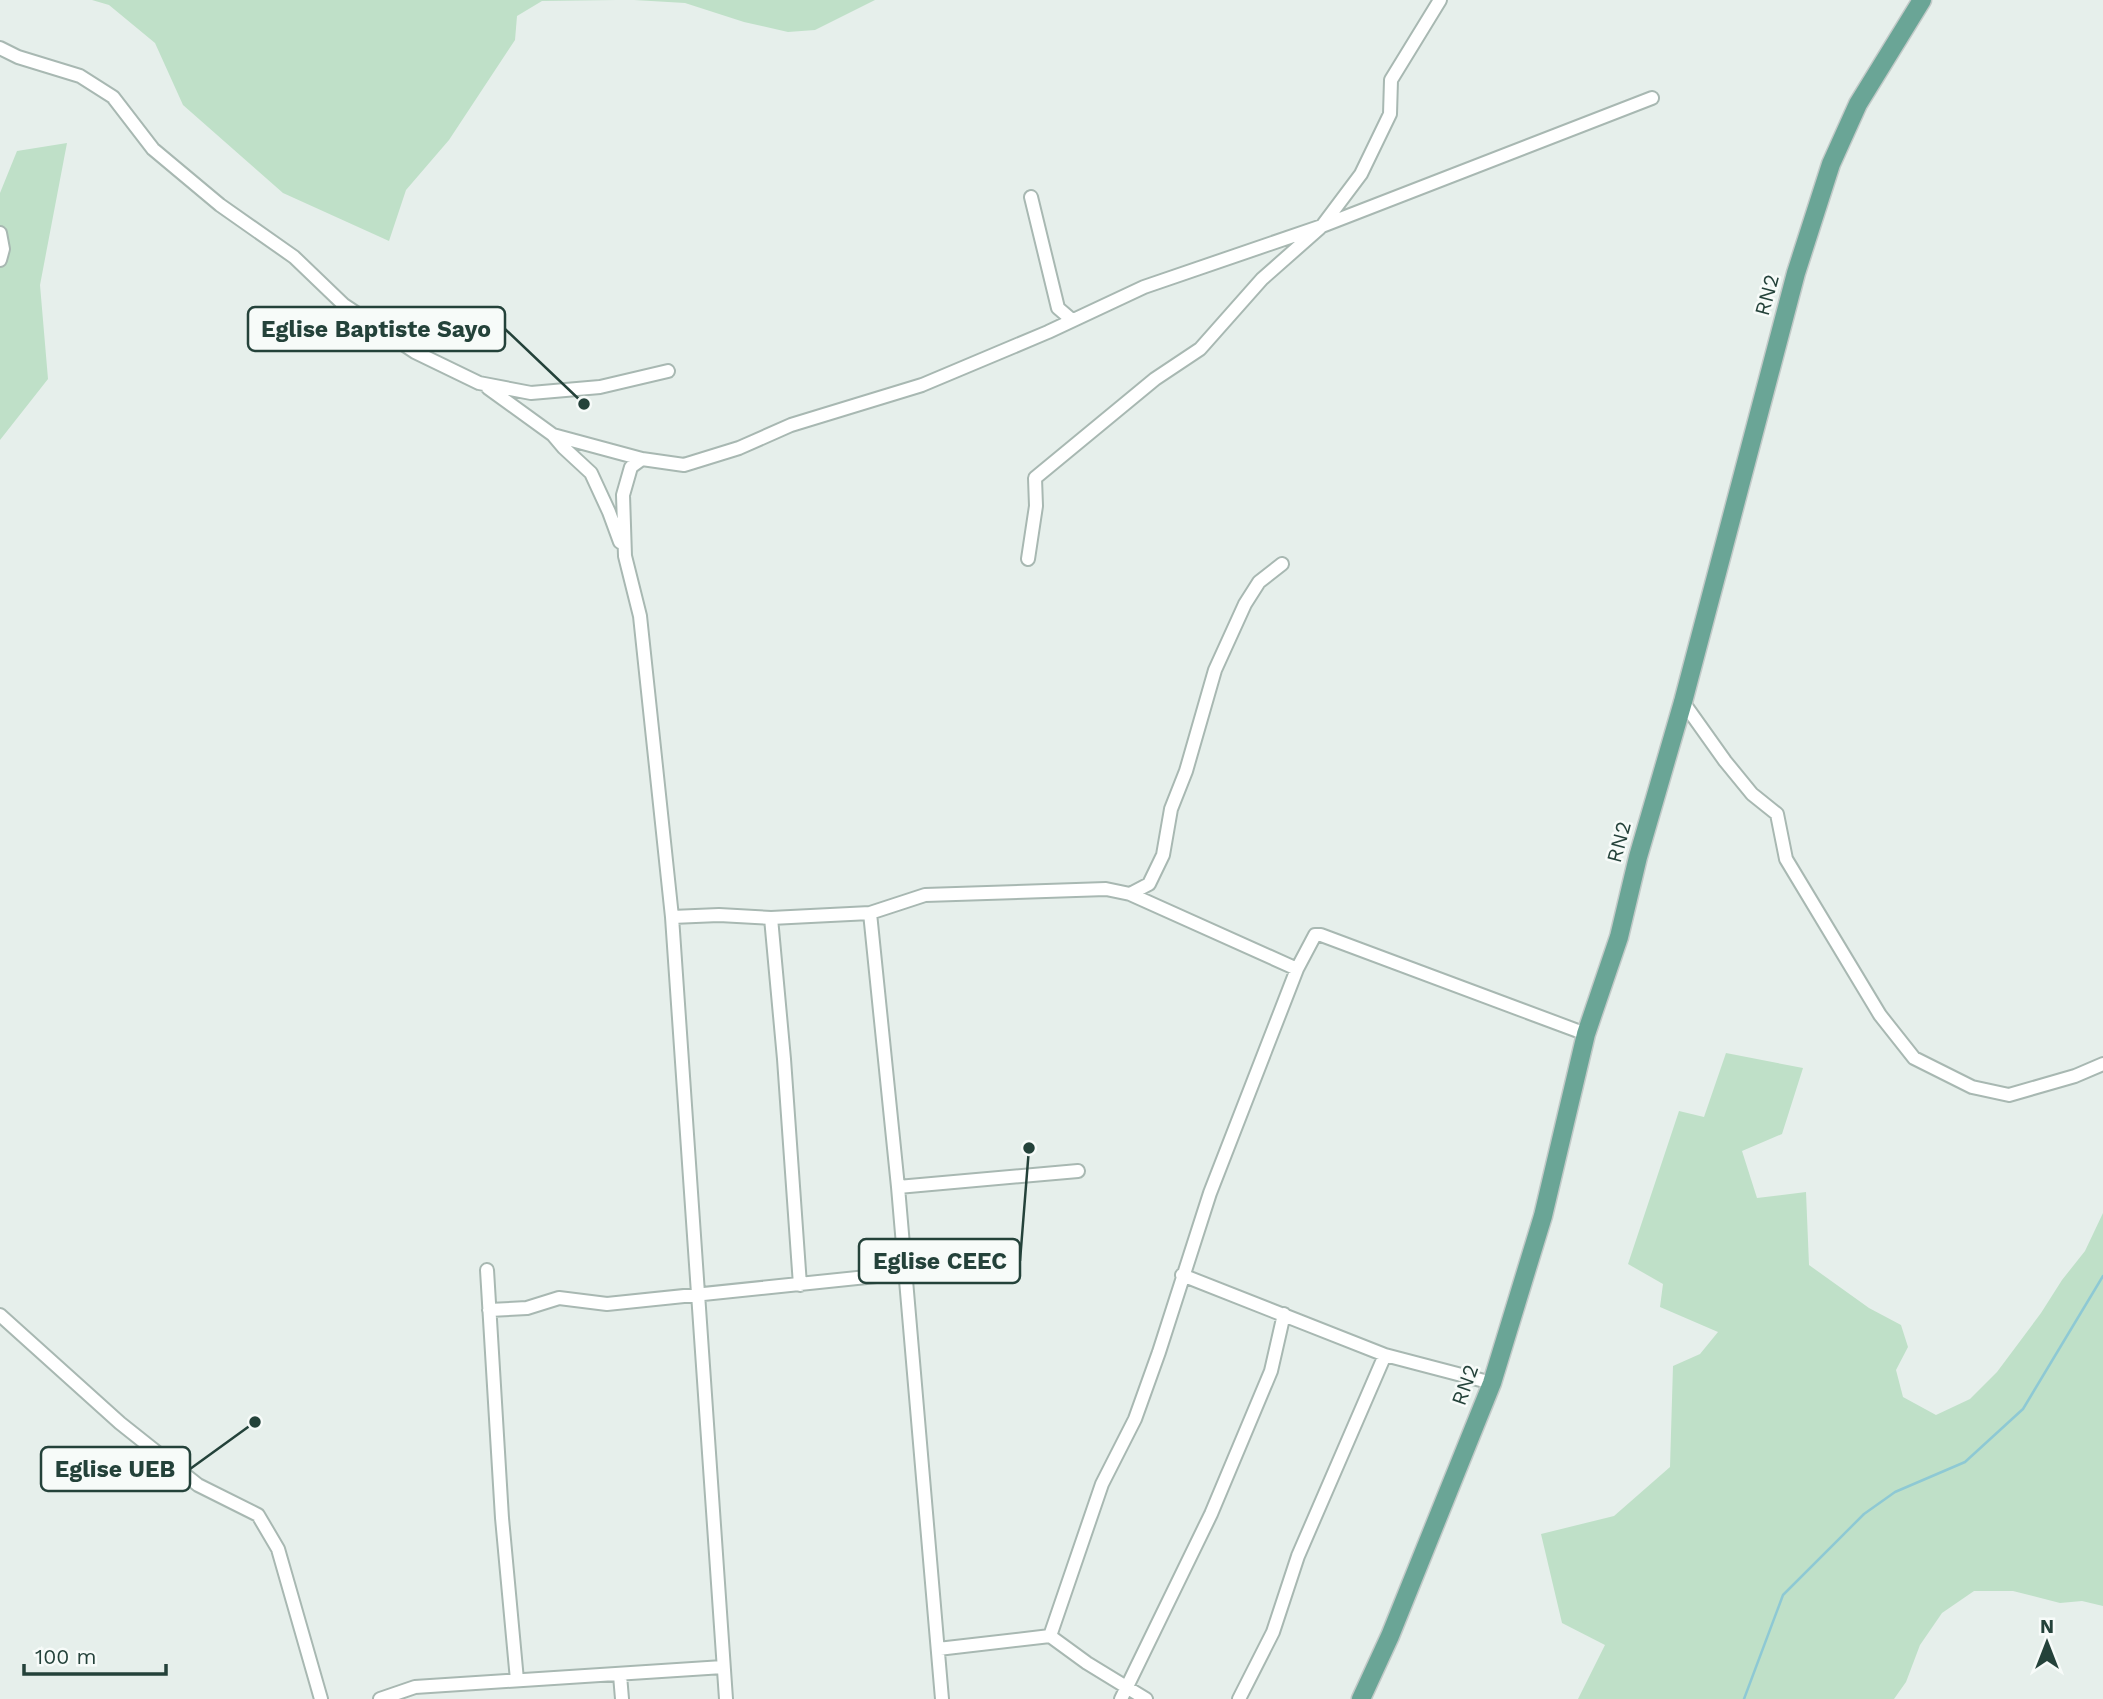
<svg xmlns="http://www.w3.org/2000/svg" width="2103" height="1699" font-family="'Work Sans',sans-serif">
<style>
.green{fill:#bfe0c8}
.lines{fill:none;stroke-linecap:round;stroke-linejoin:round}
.stream{stroke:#8ec9d4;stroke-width:2.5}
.minor-casing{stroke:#a8b8b2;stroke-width:16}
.primary-casing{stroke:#c2cac8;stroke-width:21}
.minor{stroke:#fff;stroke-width:12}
.primary{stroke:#6aa596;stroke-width:18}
.labels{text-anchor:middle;stroke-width:5;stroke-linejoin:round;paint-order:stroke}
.street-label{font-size:21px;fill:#24423a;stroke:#f7fbf9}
.leader{fill:none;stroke:#24423a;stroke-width:2.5}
.callout-dot{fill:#24423a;stroke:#f7fbf9;stroke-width:2.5}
.callout{fill:#f7fbf9;stroke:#24423a;stroke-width:2.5}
.callout-label{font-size:23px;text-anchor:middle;font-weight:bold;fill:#24423a}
</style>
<rect width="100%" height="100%" fill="#e6efeb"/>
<path class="green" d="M 92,0 L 616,0 L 542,1 L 517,16 L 515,40 L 449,140 L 406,190 L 389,241 L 283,193 L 183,105 L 155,43 L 109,5 Z
M 634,0 L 875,0 L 815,30 L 788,32 L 744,22 L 685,3 Z
M 67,143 L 40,285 L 48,379 L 0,440 L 0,193 L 17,151 Z
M 1726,1053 L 1803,1068 L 1782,1134 L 1742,1151 L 1757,1198 L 1806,1192 L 1809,1265 L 1869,1308 L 1901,1325 L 1908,1347 L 1896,1370 L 1903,1397 L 1936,1415 L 1970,1399 L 1997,1372 L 2041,1313 L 2062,1280 L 2085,1251 L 2103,1213 L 2103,1606 L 2082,1601 L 2060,1603 L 2013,1591 L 1974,1591 L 1942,1613 L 1920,1645 L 1906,1682 L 1894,1699 L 1578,1699 L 1605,1645 L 1562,1623 L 1541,1534 L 1614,1516 L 1670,1467 L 1673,1366 L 1700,1354 L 1718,1332 L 1660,1307 L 1663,1284 L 1628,1264 L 1679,1111 L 1704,1117 Z"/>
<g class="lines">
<path class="stream" d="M 1744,1699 L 1783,1595 L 1864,1514 L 1895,1492 L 1965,1462 L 2023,1409 L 2103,1276"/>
<defs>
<path id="minor" d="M 0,48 L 18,57 L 80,76 L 113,97 L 153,149 L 220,205 L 294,257 L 344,305 L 415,352 L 479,383 L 531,393 L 600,387 L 668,371
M 1031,197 L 1058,308 L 1072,320
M 0,233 L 3,249 L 0,260
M 488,388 L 553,435 L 564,448 L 591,473 L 609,512 L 620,542
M 553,435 L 642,459 L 684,465 L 739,448 L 791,425 L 922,385 L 1048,332 L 1144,287 L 1322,226 L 1652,98
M 642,459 L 631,467 L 623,495 L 625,556 L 640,616 L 672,917 L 726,1699
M 1028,559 L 1036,506 L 1035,478 L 1155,379 L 1200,349 L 1262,279 L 1322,226 L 1361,174 L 1390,114 L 1391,80 L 1440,0
M 1683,702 L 1725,761 L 1752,794 L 1777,814 L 1786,859 L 1880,1015 L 1914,1058 L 1972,1087 L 2009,1095 L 2075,1076 L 2103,1064
M 1130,894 L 1149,884 L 1163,855 L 1171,809 L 1186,771 L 1215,670 L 1245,604 L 1259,582 L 1282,564
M 870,913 L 898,1187 L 942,1699
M 672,917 L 719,915 L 771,918 L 870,913 L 925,895 L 1106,889 L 1130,894 L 1297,969
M 771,918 L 784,1059 L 800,1285
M 898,1187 L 1078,1171
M 487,1270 L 502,1518 L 517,1680
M 1182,1275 L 1385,1355 L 1492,1383
M 489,1310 L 527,1308 L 559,1298 L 607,1304 L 905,1273
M 0,1315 L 120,1423 L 198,1485 L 258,1515 L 278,1549 L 321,1699
M 1050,1636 L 1102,1484 L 1135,1419 L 1159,1352 L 1210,1193 L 1297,969 L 1315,935 L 1321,935 L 1586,1034
M 938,1649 L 1050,1636 L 1087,1663 L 1146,1699
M 620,1675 L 622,1699
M 380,1699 L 415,1687 L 723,1667
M 1121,1699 L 1211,1514 L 1271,1371 L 1284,1314
M 1239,1699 L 1273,1632 L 1298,1556 L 1385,1355"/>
<path id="primary" d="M 1361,1699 L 1390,1636 L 1492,1383 L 1543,1216 L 1586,1034 L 1619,937 L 1638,857 L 1683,702 L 1796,273 L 1831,164 L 1858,104 L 1922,0"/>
</defs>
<use href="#minor" class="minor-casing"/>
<use href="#primary" class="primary-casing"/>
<use href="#minor" class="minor"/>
<use href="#primary" class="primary"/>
</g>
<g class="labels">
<g class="street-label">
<text transform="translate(1767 295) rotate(-75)" y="7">RN2</text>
<text transform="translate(1619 842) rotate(-75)" y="7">RN2</text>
<text transform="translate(1465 1385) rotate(-70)" y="7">RN2</text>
</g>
</g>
<path class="leader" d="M584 404L505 329M1029 1148L1020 1261M255 1422L190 1469"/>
<g class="callout-dot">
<circle cx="584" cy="404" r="7"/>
<circle cx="1029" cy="1148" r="7"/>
<circle cx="255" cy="1422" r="7"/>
</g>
<g class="callout">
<rect x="248" y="307" width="257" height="44" rx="7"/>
<rect x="859" y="1239" width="161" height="44" rx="7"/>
<rect x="41" y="1447" width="149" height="44" rx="7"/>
</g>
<g class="callout-label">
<text x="376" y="337">Eglise Baptiste Sayo</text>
<text x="940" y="1269">Eglise CEEC</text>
<text x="115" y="1477">Eglise UEB</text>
</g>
<g transform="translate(2047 1643)" stroke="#f7fbf9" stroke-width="5" paint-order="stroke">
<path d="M0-5L12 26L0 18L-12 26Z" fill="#24423a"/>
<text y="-10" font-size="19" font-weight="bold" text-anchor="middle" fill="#24423a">N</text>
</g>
<path d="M24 1664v10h142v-10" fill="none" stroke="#24423a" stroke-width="3.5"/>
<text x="35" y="1664" font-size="21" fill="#24423a" stroke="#f7fbf9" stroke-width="5" paint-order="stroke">100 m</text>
</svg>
